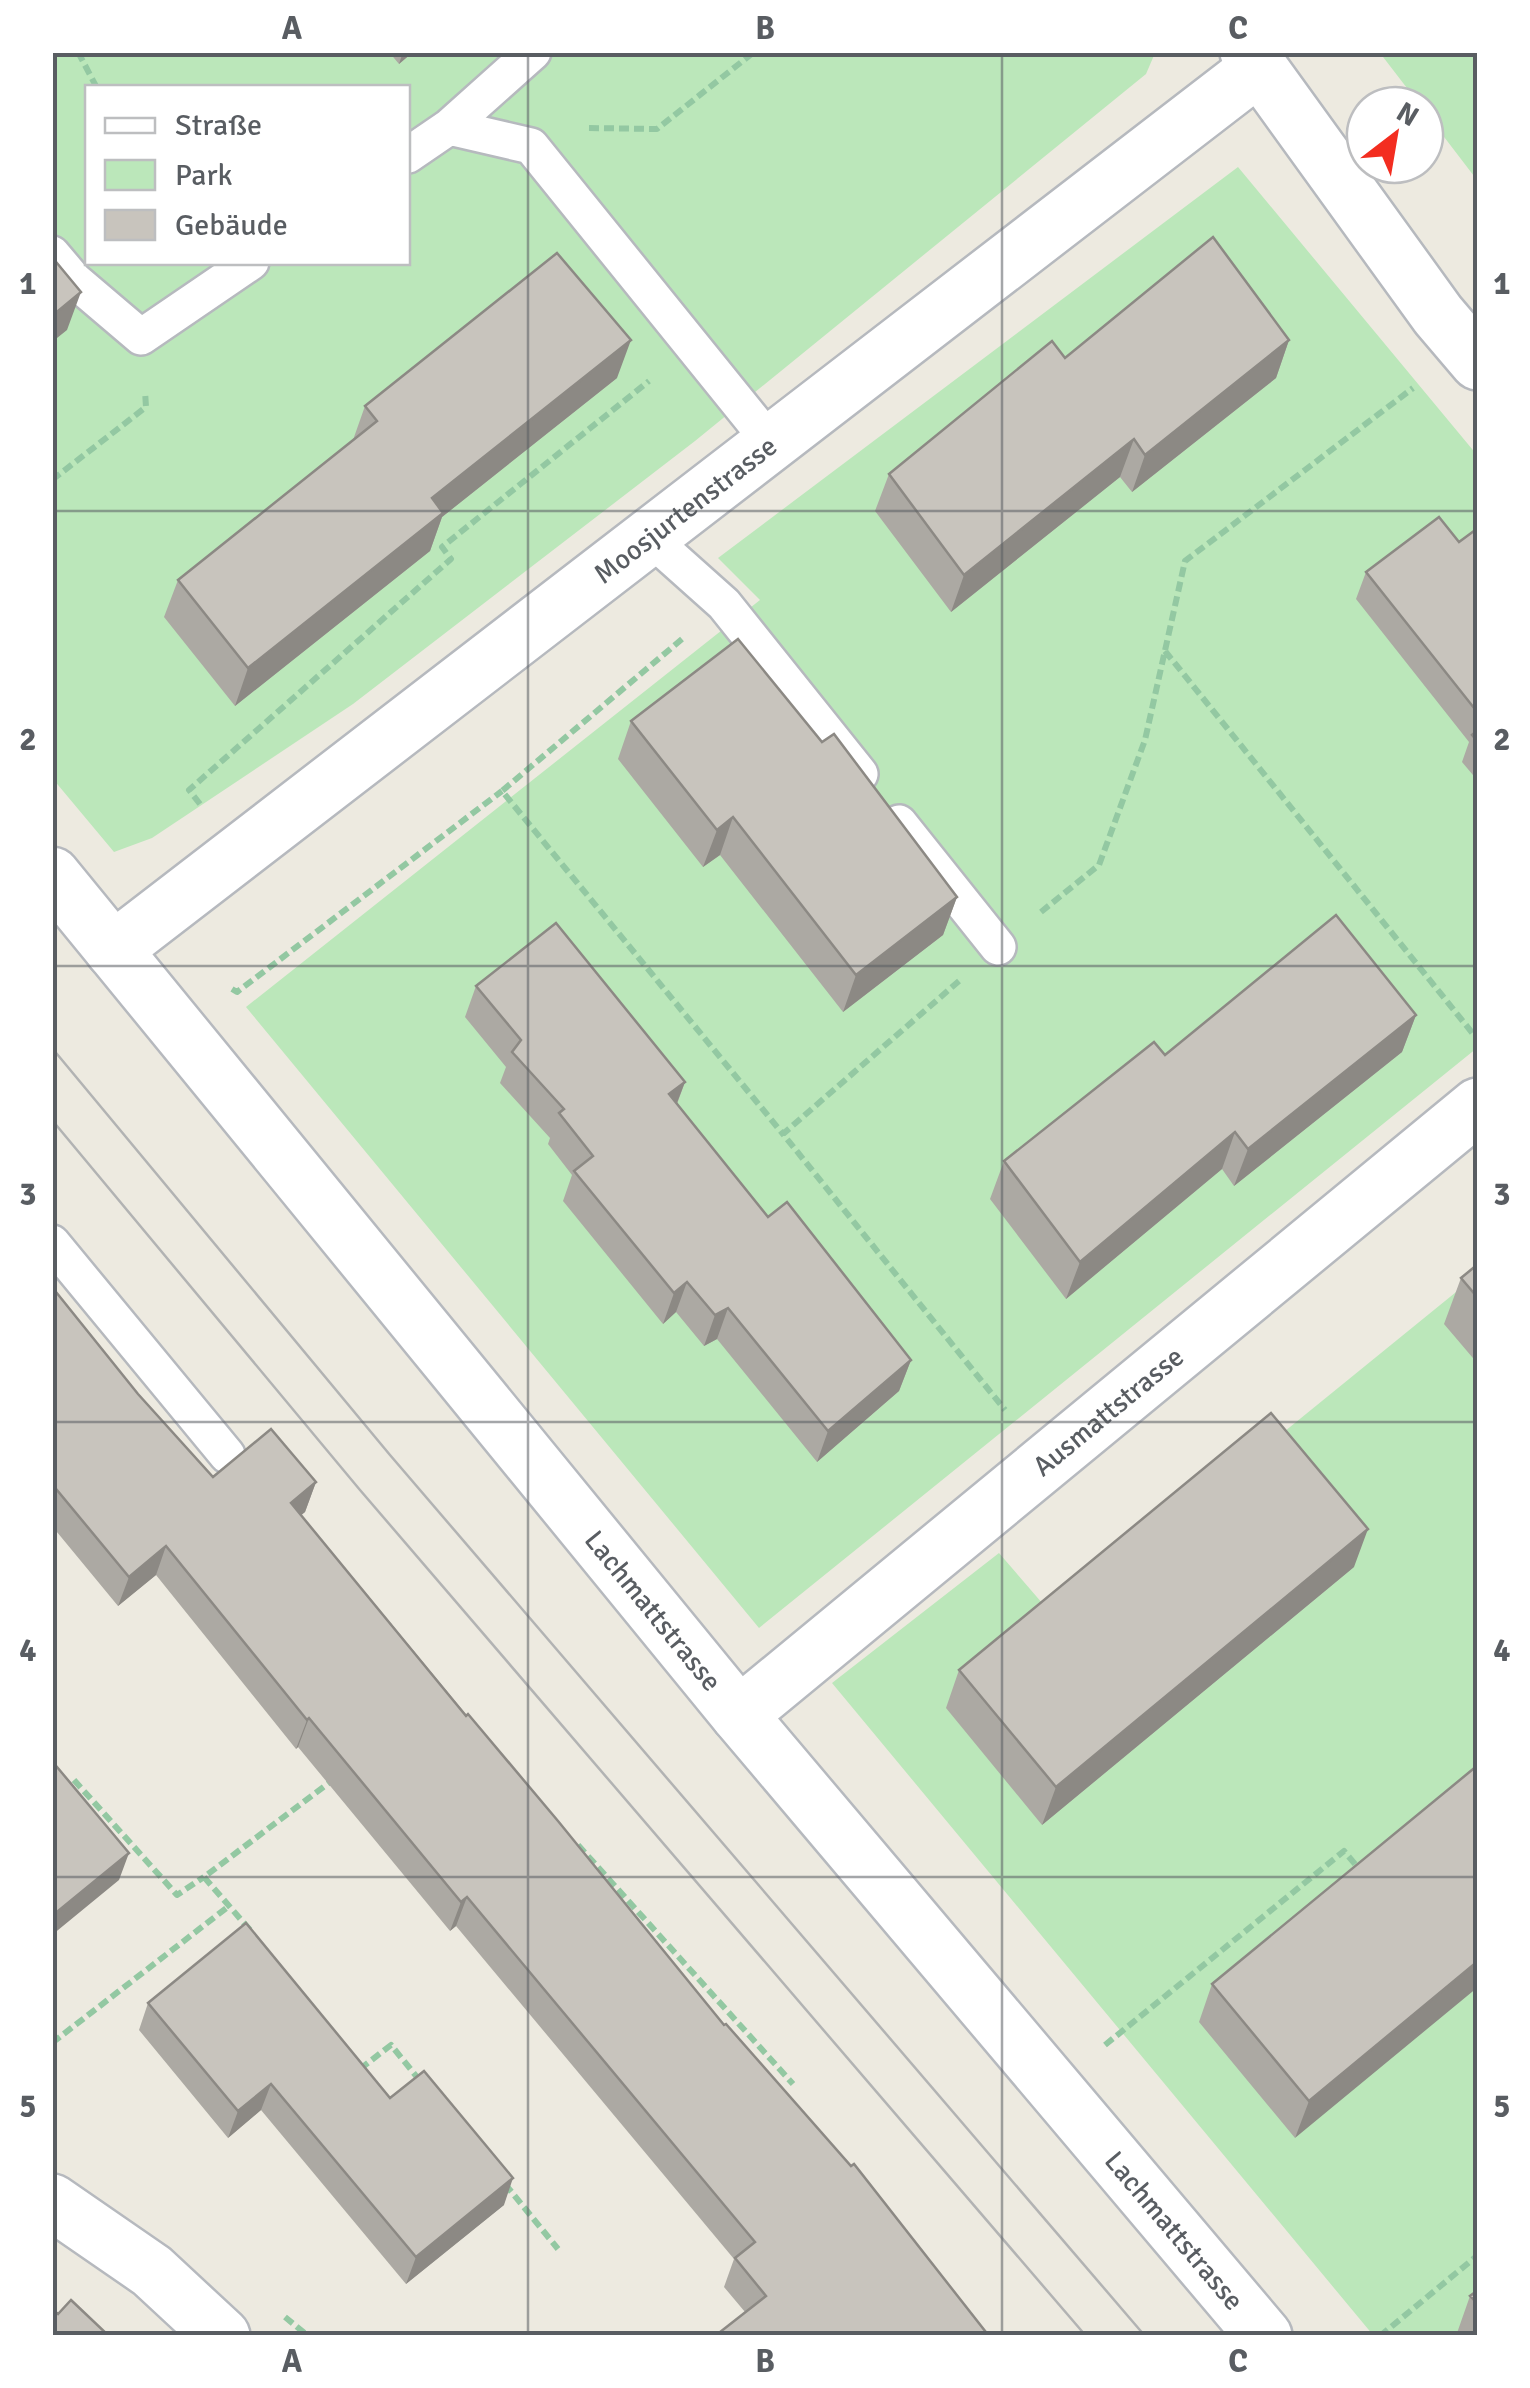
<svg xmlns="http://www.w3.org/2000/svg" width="1530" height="2388" font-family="Signika,sans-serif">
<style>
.green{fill:#bbe7ba;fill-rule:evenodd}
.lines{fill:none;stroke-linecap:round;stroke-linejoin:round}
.lane-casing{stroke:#b6b9be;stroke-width:40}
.street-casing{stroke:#b6b9be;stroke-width:60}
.path{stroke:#93c8a2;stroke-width:6;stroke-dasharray:10 5;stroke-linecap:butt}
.lane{stroke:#fff;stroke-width:35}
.street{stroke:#fff;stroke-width:55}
.tram{stroke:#b2b3b3;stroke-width:2.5}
.wall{fill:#aca9a3}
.shaded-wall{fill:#8c8984}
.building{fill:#c8c4bd;stroke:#8c8984;stroke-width:2.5}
.grid{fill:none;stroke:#595d62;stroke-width:2.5;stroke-opacity:0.55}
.labels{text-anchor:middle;stroke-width:8;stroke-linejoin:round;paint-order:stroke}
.street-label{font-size:28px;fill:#595d62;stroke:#fff}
.neatline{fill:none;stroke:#595d62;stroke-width:4}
.grid-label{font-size:32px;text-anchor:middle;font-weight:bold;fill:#595d62}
</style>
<rect width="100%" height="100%" fill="#edeae0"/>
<path class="green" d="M 52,53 L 1155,53 L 1146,74 L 695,441 L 353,704 L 152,838 L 114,852 L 53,779 ZM 88,88 L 408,88 L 408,262 L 88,262 Z
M 1380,53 L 1477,53 L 1477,180 L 1425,112 L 1425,105 L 1420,105 Z
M 1238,167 L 1477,455 L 1477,1048 L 759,1628 L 246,1007 L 760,600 L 718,558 Z
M 1477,1275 L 1477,2335 L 1373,2335 L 832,1683 L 999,1553 L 1055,1618 Z"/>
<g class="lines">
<defs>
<path id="lane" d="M 449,127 L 533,52
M 408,155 L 449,127 L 531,146 L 771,443
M 52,254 L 74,280 L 141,337 L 251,262
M 649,537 L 724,604 L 860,774
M 899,823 L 998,947
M 52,1243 L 227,1455"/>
<g id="street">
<path d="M 1248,52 L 1438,315 L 1478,362"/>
<path id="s1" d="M 52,875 L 739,1715 L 1264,2336"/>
<path id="s2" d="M 113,950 L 1258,68"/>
<path id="s3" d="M 739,1715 L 1478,1106"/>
<path d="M 52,2202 L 152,2271 L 222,2336"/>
</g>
</defs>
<use href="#lane" class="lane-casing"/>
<use href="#street" class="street-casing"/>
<path class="path" d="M 78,52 L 97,88
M 589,128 L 657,129 L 754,52
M 52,480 L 146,407 L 145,391
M 682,639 L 502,791 L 783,1134
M 1165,651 L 1478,1040
M 200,804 L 189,790 L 451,559 L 442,547 L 649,381
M 1041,912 L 1099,865 L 1145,740 L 1185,561 L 1413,388
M 959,981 L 783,1134 L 1005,1410
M 232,989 L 237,992 L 502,791
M 74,1780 L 177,1895 L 204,1877
M 578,1845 L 793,2084
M 250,1930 L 204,1877 L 334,1779
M 52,2043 L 229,1906
M 1105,2045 L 1344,1851 L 1360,1870
M 360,2069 L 391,2045 L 421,2082
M 505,2184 L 558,2249
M 285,2317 L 308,2336
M 1380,2336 L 1478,2255"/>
<use href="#lane" class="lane"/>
<use href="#street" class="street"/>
<path class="tram" d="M 52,1048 L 390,1455 L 1145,2336
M 52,1120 L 360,1490 L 1086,2336"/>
</g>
<path class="wall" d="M 389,52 L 413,52 L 399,64 Z
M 1289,340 L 1276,378 L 1132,492 L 1120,477 L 951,612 L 875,511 L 889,474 L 1065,358 Z
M 617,378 L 442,517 L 430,551 L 235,706 L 164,617 L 178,580 L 353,440 L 365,406 Z
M 1478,528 L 1478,781 L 1462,762 L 1469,742 L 1356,599 L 1366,572 L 1459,542 Z
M 631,721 L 822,742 L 957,897 L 943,935 L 843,1012 L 720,855 L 703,867 L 618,759 Z
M 476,986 L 685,1082 L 677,1104 L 768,1217 L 911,1360 L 899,1391 L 817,1462 L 717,1339 L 704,1346 L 676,1312 L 663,1324 L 563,1201 L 572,1175 L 548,1144 L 550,1138 L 500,1083 L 506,1067 L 465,1017 Z
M 1416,1015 L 1402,1052 L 1234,1186 L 1222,1169 L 1066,1299 L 990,1199 L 1004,1161 L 1165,1055 Z
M 1478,1264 L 1478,1364 L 1444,1324 L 1461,1278 Z
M 52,1287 L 138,1394 L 213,1477 L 316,1482 L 305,1512 L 301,1515 L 724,2025 L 989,2336 L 745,2312 L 724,2287 L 734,2259 L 456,1926 L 450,1931 L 298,1747 L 296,1749 L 156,1575 L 118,1606 L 52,1526 Z
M 1354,1567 L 1042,1825 L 946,1708 L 959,1670 Z
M 1478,1765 L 1295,2138 L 1199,2022 L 1212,1984 Z
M 148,2003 L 390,2098 L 504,2205 L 406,2284 L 261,2110 L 228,2138 L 139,2030 Z
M 1478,2290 L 1478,2336 L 1458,2336 L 1457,2333 L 1470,2296 Z"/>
<path class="shaded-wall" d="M 403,52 L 413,52 L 399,64 Z
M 81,292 L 67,330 L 52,342 L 52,316 Z
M 631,340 L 617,378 L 442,517 L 430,551 L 235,706 L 248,668 L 432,498 Z
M 1289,340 L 1276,378 L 1132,492 L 1145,455 Z
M 1134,439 L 1120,477 L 951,612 L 964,575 Z
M 733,817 L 720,855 L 703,867 L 717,830 Z
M 957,897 L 943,935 L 843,1012 L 856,975 Z
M 1416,1015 L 1402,1052 L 1234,1186 L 1248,1149 Z
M 685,1082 L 673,1113 L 669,1094 Z
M 1235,1132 L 1222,1169 L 1066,1299 L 1080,1262 Z
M 687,1282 L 676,1312 L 663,1324 L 674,1293 Z
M 728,1308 L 717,1339 L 704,1346 L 715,1315 Z
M 911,1360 L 899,1391 L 817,1462 L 828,1431 Z
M 316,1482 L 305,1512 L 280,1533 L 291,1503 Z
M 1368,1529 L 1354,1567 L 1042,1825 L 1056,1787 Z
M 166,1546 L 156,1575 L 118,1606 L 129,1577 Z
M 309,1718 L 298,1747 L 296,1749 L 307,1720 Z
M 129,1853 L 119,1880 L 52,1935 L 52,1916 Z
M 467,1897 L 456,1926 L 450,1931 L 461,1902 Z
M 1478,1961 L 1478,1987 L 1295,2138 L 1309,2101 Z
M 271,2084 L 261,2110 L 228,2138 L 238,2111 Z
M 513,2178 L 504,2205 L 406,2284 L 416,2257 Z"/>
<path class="building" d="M 1213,237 L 1289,340 L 1145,455 L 1134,439 L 964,575 L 889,474 L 1052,341 L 1065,358 Z
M 557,253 L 631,340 L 432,498 L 443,513 L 248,668 L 178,580 L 377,421 L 365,406 Z
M 52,257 L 81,292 L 52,316 Z
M 1439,517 L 1459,542 L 1478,528 L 1478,713 L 1366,572 Z
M 738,639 L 822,742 L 834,734 L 957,897 L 856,975 L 733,817 L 717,830 L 631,721 Z
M 1478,730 L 1478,742 L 1472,735 Z
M 1336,915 L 1416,1015 L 1248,1149 L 1235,1132 L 1080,1262 L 1004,1161 L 1154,1042 L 1165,1055 Z
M 556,923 L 685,1082 L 669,1094 L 768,1217 L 787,1202 L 911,1360 L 828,1431 L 728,1308 L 715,1315 L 687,1282 L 674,1293 L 574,1171 L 593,1156 L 559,1113 L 564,1109 L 512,1052 L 521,1040 L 476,986 Z
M 1478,1264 L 1478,1298 L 1461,1278 Z
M 52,1287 L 138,1394 L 213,1477 L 271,1429 L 316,1482 L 291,1503 L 466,1716 L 468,1714 L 558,1821 L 724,2025 L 726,2024 L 851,2166 L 854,2164 L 989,2336 L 715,2336 L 766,2296 L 735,2258 L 755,2242 L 467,1897 L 461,1902 L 309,1718 L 307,1720 L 166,1546 L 129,1577 L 52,1484 Z
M 1271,1413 L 1368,1529 L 1056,1787 L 959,1670 Z
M 52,1761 L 129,1853 L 52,1916 Z
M 1478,1765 L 1478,1961 L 1309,2101 L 1212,1984 Z
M 246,1923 L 390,2098 L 424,2071 L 513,2178 L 416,2257 L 271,2084 L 238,2111 L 148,2003 Z
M 1478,2290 L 1478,2304 L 1470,2296 Z
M 71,2300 L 109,2336 L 52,2336 L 52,2309 L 58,2314 Z"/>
<path class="grid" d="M 528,52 L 528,2336M 1002,52 L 1002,2336M 52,511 L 1478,511M 52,966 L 1478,966M 52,1422 L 1478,1422M 52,1877 L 1478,1877"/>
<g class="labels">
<g class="street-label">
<text dy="10" stroke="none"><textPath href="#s2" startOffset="722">Moosjurtenstrasse</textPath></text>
<text dy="10" stroke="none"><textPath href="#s3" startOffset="478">Ausmattstrasse</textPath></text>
<text dy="10" stroke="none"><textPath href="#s1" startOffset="950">Lachmattstrasse</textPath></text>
<text dy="10" stroke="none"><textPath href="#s1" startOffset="1760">Lachmattstrasse</textPath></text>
</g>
</g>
<rect width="1530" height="2388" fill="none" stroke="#ffffff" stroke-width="110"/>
<rect x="85" y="85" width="325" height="180" fill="#ffffff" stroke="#bdbec0" stroke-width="2.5"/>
<rect x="105" y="118" width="50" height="15" fill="#ffffff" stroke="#bdbec0" stroke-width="2.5"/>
<text x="175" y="135" font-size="30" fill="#595d62">Straße</text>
<rect x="105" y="160" width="50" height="30" fill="#bbe7ba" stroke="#bdbec0" stroke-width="2.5"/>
<text x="175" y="185" font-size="30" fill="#595d62">Park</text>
<rect x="105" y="210" width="50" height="30" fill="#c8c4bd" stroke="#bdbec0" stroke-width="2.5"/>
<text x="175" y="235" font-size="30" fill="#595d62">Gebäude</text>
<g transform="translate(1395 135) rotate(31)"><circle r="48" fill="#ffffff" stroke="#bdbec0" stroke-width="2.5"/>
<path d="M0-8L18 38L0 25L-18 38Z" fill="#f32d20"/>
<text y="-15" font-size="28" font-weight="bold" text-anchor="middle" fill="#595d62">N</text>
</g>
<rect x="55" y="55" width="1420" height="2278" class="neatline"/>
<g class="grid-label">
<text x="292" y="39">A</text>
<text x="765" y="39">B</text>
<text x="1238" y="39">C</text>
<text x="28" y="294">1</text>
<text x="1502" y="294">1</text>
<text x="28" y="750">2</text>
<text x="1502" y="750">2</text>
<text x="28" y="1205">3</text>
<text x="1502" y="1205">3</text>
<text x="28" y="1661">4</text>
<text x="1502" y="1661">4</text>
<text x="28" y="2117">5</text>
<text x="1502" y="2117">5</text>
<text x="292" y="2372">A</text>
<text x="765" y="2372">B</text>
<text x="1238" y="2372">C</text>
</g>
</svg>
